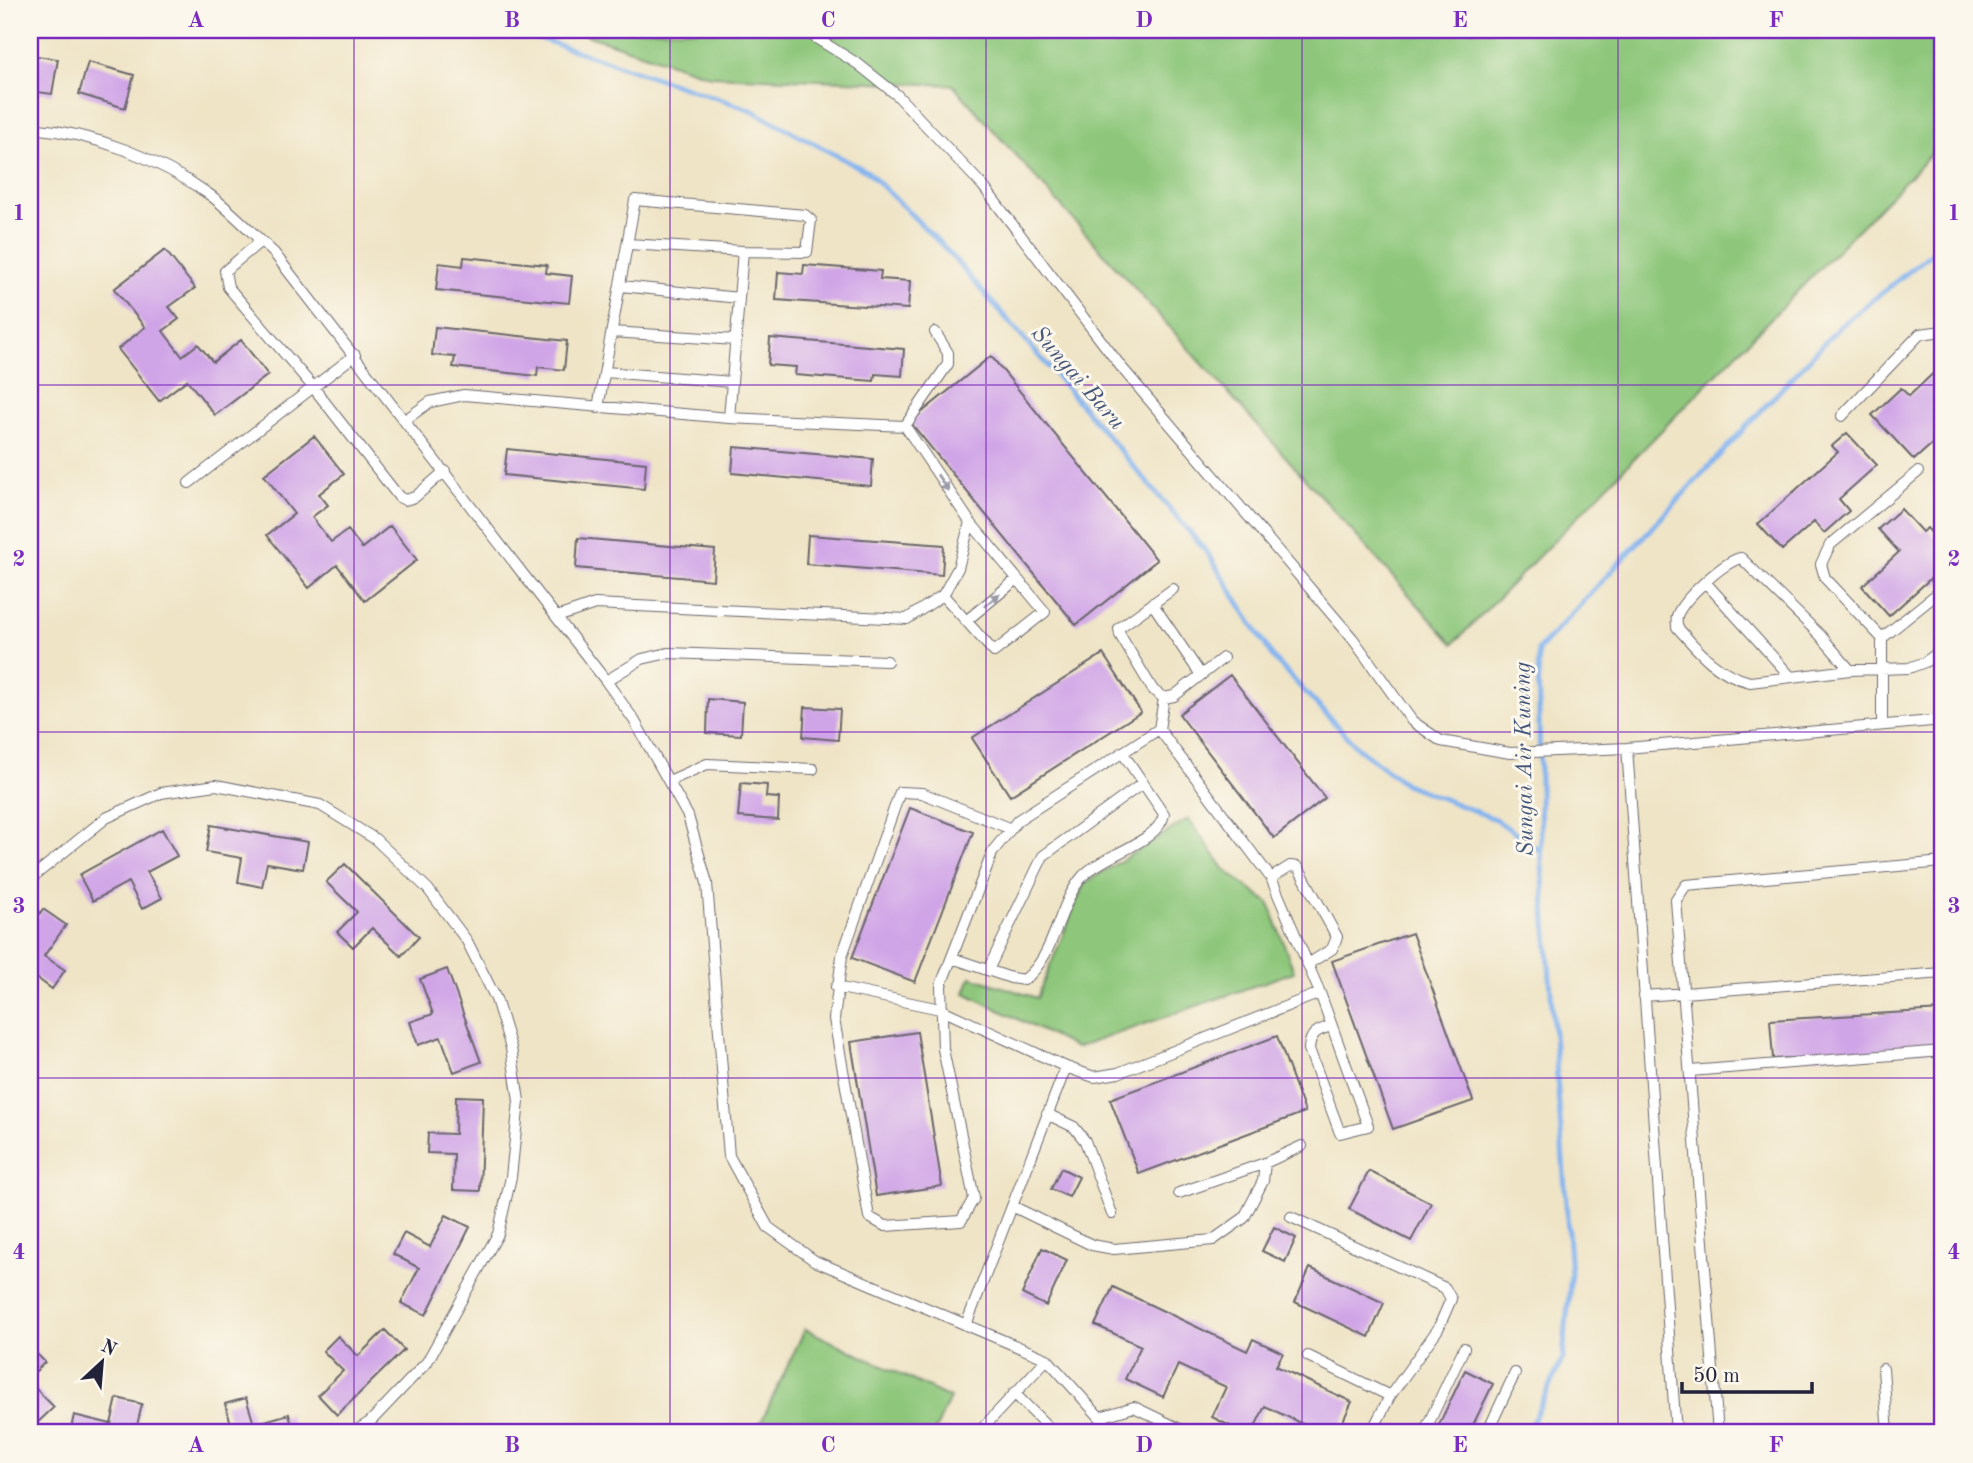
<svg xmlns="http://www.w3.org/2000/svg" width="1973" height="1463" font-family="'Old Standard TT',serif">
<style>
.green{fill:#8ec77b;stroke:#58745b;stroke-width:2}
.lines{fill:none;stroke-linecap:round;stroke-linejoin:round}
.stream{stroke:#83b4ef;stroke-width:5}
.building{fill:#d0a5e7}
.service-casing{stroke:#6a666c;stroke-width:12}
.service{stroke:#fff;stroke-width:10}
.oneway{fill:#9c9ca7}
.grid{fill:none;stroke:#7b2cbf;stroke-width:2;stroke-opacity:0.55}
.labels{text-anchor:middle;stroke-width:6;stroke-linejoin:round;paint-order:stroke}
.water-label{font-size:23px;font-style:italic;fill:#44557a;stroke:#fbf7ec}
.neatline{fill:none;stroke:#7b2cbf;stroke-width:2.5}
.grid-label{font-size:23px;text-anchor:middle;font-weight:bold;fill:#7b2cbf}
</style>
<rect width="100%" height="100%" fill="#fbf7ec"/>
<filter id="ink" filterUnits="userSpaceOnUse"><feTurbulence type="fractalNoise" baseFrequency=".0143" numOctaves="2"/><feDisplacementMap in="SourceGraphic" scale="14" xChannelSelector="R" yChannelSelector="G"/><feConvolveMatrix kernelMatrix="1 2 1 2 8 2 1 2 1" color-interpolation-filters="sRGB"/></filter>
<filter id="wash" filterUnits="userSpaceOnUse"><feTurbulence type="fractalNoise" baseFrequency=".00686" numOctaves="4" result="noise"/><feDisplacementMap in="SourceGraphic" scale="28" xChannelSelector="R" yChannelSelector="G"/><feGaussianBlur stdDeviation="1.57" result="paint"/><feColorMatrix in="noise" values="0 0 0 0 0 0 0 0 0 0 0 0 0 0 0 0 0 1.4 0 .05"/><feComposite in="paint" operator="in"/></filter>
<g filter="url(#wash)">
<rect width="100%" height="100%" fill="#efe4c6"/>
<path class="green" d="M 571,30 L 1943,30 L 1943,142 L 1453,644 L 953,85 L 710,76 Z
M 1188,819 L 1226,871 L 1269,903 L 1294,972 L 1076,1048 L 965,993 L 971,977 L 1037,998 L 1084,884 Z
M 805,1329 L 950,1398 L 934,1433 L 756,1433 Z"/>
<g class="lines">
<path class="stream" d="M 514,30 L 749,109 L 868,172 L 941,244 L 1054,373 L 1209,555 L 1274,659 L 1358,748 L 1405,784 L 1495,819 L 1541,851
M 1527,1433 L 1563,1358 L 1571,1274 L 1541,851 L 1538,650 L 1838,328 L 1943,244"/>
</g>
<g id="blocks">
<path class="building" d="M 30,55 L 58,59 L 52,94 L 30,91 Z
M 88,62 L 134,75 L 125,108 L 79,94 Z
M 165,250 L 195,288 L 169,307 L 179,319 L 163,331 L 182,356 L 198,344 L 213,362 L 241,340 L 268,375 L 215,415 L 187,380 L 159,401 L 118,349 L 145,327 L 114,289 Z
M 464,257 L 547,265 L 546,273 L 572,276 L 569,303 L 436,290 L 439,263 L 463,266 Z
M 804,265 L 881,271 L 880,279 L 910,281 L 908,309 L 776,300 L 778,272 L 803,274 Z
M 435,327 L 567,341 L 564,370 L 538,367 L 537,376 L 453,367 L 455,357 L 432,355 Z
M 770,338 L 904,349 L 902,376 L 875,374 L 874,381 L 795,375 L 796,367 L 768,365 Z
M 991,356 L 1157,560 L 1076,625 L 910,422 Z
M 1943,364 L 1943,434 L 1914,460 L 1872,415 L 1901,388 L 1909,396 Z
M 1847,433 L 1877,465 L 1839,499 L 1849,511 L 1824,533 L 1814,522 L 1782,550 L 1758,524 L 1838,452 L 1832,446 Z
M 314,436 L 344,474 L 319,494 L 328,505 L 312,517 L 331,542 L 348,530 L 362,548 L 390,526 L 417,560 L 365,601 L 337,565 L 309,588 L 267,535 L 294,514 L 264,475 Z
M 734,447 L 873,459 L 871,486 L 732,473 Z
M 507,449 L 646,463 L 644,489 L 504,475 Z
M 1901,509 L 1922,532 L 1927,528 L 1943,545 L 1943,580 L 1936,586 L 1930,579 L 1889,616 L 1862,586 L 1899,552 L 1878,529 Z
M 808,535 L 944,545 L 942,575 L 806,564 Z
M 578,538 L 715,550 L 713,580 L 576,568 Z
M 1103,654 L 1141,712 L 1010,796 L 972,738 Z
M 1230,675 L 1325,798 L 1274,838 L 1179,714 Z
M 708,699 L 743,702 L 741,735 L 707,733 Z
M 805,707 L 840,709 L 838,740 L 803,737 Z
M 741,783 L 767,785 L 766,797 L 779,798 L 778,820 L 738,817 Z
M 910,808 L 973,832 L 915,982 L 852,958 Z
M 211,825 L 308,842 L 303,869 L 267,863 L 262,887 L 238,882 L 242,858 L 206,852 Z
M 162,829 L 177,856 L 147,872 L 162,898 L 142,909 L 128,882 L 93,901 L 79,875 Z
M 345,864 L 419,937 L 401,956 L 372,928 L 353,947 L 337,932 L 357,912 L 326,882 Z
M 43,909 L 66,925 L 44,956 L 65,970 L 52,989 L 30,973 L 30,927 Z
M 1412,933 L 1473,1101 L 1393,1129 L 1332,961 Z
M 447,969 L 481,1062 L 454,1072 L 441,1037 L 418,1045 L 410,1022 L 433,1014 L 420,979 Z
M 1942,1010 L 1943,1050 L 1773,1059 L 1770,1020 Z
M 917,1032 L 942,1186 L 876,1196 L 851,1042 Z
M 1277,1036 L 1305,1112 L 1139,1174 L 1110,1099 Z
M 456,1096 L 483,1097 L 480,1191 L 453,1190 L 454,1154 L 427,1153 L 428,1133 L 455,1134 Z
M 1061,1168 L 1079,1177 L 1069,1197 L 1051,1189 Z
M 1369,1171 L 1431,1203 L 1411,1241 L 1349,1209 Z
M 446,1215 L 470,1227 L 426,1315 L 401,1303 L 419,1268 L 393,1254 L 404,1233 L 430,1247 Z
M 1274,1227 L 1296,1238 L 1285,1262 L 1262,1251 Z
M 1042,1248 L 1067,1260 L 1046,1306 L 1022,1294 Z
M 1310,1268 L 1384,1303 L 1369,1337 L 1295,1302 Z
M 1113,1287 L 1247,1351 L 1253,1339 L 1283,1353 L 1276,1366 L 1352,1402 L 1337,1433 L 1321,1433 L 1265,1406 L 1252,1433 L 1244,1433 L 1212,1417 L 1226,1387 L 1178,1365 L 1163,1397 L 1125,1379 L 1141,1346 L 1095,1325 Z
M 385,1330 L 404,1350 L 337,1415 L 318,1395 L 343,1371 L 323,1351 L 338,1336 L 358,1356 Z
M 30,1347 L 45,1362 L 30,1377 Z
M 1465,1370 L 1493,1384 L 1469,1433 L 1435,1433 Z
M 30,1383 L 54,1407 L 33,1427 L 30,1424 Z
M 117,1398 L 142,1404 L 136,1430 L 145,1433 L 70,1433 L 74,1415 L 111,1424 Z
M 246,1398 L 254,1424 L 289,1414 L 294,1433 L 226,1433 L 233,1430 L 225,1404 Z"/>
</g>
</g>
<g filter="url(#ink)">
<use href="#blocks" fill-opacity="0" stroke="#6a666c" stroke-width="2"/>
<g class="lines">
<defs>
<path id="service" d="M 803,30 L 858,64 L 897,95 L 983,186 L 1122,368 L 1353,639 L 1412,721 L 1441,741 L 1510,753 L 1627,748 L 1943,720
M 30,128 C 94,133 158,158 210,195 C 233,212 253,234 274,253 L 606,681 L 634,720 L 688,816 L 707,883 L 729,1156 L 768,1227 L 815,1261 L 1047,1359 L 1114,1433
M 261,241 L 225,271 L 228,287 L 313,387 L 399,497 L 405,500 L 415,497 L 445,471
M 628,244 L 743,251
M 621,286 L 739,298
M 612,332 L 736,340
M 605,372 L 732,382
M 598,408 L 635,200 L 805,215 L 811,220 L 807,252 L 743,251 L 729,418
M 1842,416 L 1920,334 L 1943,331
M 405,420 L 430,402 L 464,395 L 729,418 L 905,426
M 905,426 L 970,522 L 1045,612 L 994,652 L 943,595
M 905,426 L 948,364 L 948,353 L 935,332
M 189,483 L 355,355
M 1706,583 L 1791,677
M 1173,589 L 1119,628 L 1120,635 L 1153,690 L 1164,698 L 1174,696 L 1223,658
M 1152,603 L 1201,675
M 557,617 L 595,604 L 907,619 L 943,595 L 958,568 L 970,522
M 966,621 L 1017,579
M 1882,638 L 1943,589
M 1850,670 L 1820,635 L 1741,558 C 1726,560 1682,600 1677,616 C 1676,619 1677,623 1677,627 C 1699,652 1717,674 1750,682 L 1850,670 L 1909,668 L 1925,662 L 1943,649
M 606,681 L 642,659 L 668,653 L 887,661
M 1164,698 L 1159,729 L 1271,878 L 1320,993 L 1368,1126 L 1340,1133 L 1309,1049 C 1310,1033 1317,1030 1332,1026
M 1882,725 L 1882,638 L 1825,578 L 1821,564 L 1830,545 L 1918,472
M 1627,748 L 1676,1433
M 669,781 L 707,764 L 813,769
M 1011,829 L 922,793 L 900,792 L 842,956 L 834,1019 L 869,1217 L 885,1226 L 961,1221 L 974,1198 L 943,1049 L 941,985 L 993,851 L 1018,820 L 1159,729
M 1271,878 L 1290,866 L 1298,867 L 1337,937 L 1332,949 L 1308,964
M 30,879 L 106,818 L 161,793 L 216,785 L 320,805 L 375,839 L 428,889 L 467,941 L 496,999 L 511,1048 L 519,1101 L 511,1177 L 498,1234 L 427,1362 L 370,1422 L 352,1433
M 952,958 L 1011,978 L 1024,980 C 1056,956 1057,905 1083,876 C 1102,855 1160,842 1164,814 L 1122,752
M 988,970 L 1043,856 L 1143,783
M 836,987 L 940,1009 L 1066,1067 L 1094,1077 L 1118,1073 L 1320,993
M 1644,996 L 1943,973
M 1690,1071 L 1943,1051
M 1047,1114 L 1074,1127 L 1085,1141 L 1112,1214
M 1179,1193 L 1265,1163 L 1302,1146
M 1012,1206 L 1092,1245 L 1114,1249 L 1213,1240 L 1244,1218 L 1263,1181 L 1265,1163
M 1291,1217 L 1445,1288 L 1451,1299 L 1438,1329 L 1390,1396 L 1371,1433
M 966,1325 L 1066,1067
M 1308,1356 L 1390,1396
M 1883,1369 L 1888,1433
M 1014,1393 L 1054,1433
M 1100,1417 L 1134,1407 L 1188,1433
M 978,1433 L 1047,1359
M 1424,1433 L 1464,1348
M 1487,1433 L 1515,1373
M 1718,1433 L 1676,900 L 1686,885 L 1943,862
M 1893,1433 L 1943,1430"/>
</defs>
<use href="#service" class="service-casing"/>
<use href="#service" class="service"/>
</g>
<defs><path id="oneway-solid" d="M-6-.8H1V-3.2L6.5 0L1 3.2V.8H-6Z" transform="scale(1.75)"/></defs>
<g class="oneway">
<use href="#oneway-solid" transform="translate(943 483) rotate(55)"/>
<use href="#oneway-solid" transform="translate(992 600) rotate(-40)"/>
</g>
</g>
<path class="grid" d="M 354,30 L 354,1433M 670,30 L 670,1433M 986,30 L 986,1433M 1302,30 L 1302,1433M 1618,30 L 1618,1433M 30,385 L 1943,385M 30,732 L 1943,732M 30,1078 L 1943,1078"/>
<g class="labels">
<g class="water-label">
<text transform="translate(1079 377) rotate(49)" y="8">Sungai Baru</text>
<text transform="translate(1523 759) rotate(-91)" y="8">Sungai Air Kuning</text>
</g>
</g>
<rect width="1973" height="1463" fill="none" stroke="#fbf7ec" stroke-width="77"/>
<g transform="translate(102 1362) rotate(26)" stroke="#fbf7ec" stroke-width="5" paint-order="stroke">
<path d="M0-5L12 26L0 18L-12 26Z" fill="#22223b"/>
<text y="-10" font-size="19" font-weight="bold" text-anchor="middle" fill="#22223b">N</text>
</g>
<path d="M1682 1382v10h130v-10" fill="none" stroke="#22223b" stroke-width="3.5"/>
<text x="1693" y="1382" font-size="21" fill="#22223b" stroke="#fbf7ec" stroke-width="5" paint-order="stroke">50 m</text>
<rect x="38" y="38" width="1896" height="1386" class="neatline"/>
<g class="grid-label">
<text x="196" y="27">A</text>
<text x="512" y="27">B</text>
<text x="828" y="27">C</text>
<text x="1144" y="27">D</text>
<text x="1460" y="27">E</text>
<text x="1776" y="27">F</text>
<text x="19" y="220">1</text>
<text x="1954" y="220">1</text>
<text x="19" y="566">2</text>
<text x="1954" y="566">2</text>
<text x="19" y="913">3</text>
<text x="1954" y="913">3</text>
<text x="19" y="1259">4</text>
<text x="1954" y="1259">4</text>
<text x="196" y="1452">A</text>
<text x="512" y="1452">B</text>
<text x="828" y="1452">C</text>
<text x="1144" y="1452">D</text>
<text x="1460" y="1452">E</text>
<text x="1776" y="1452">F</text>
</g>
</svg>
